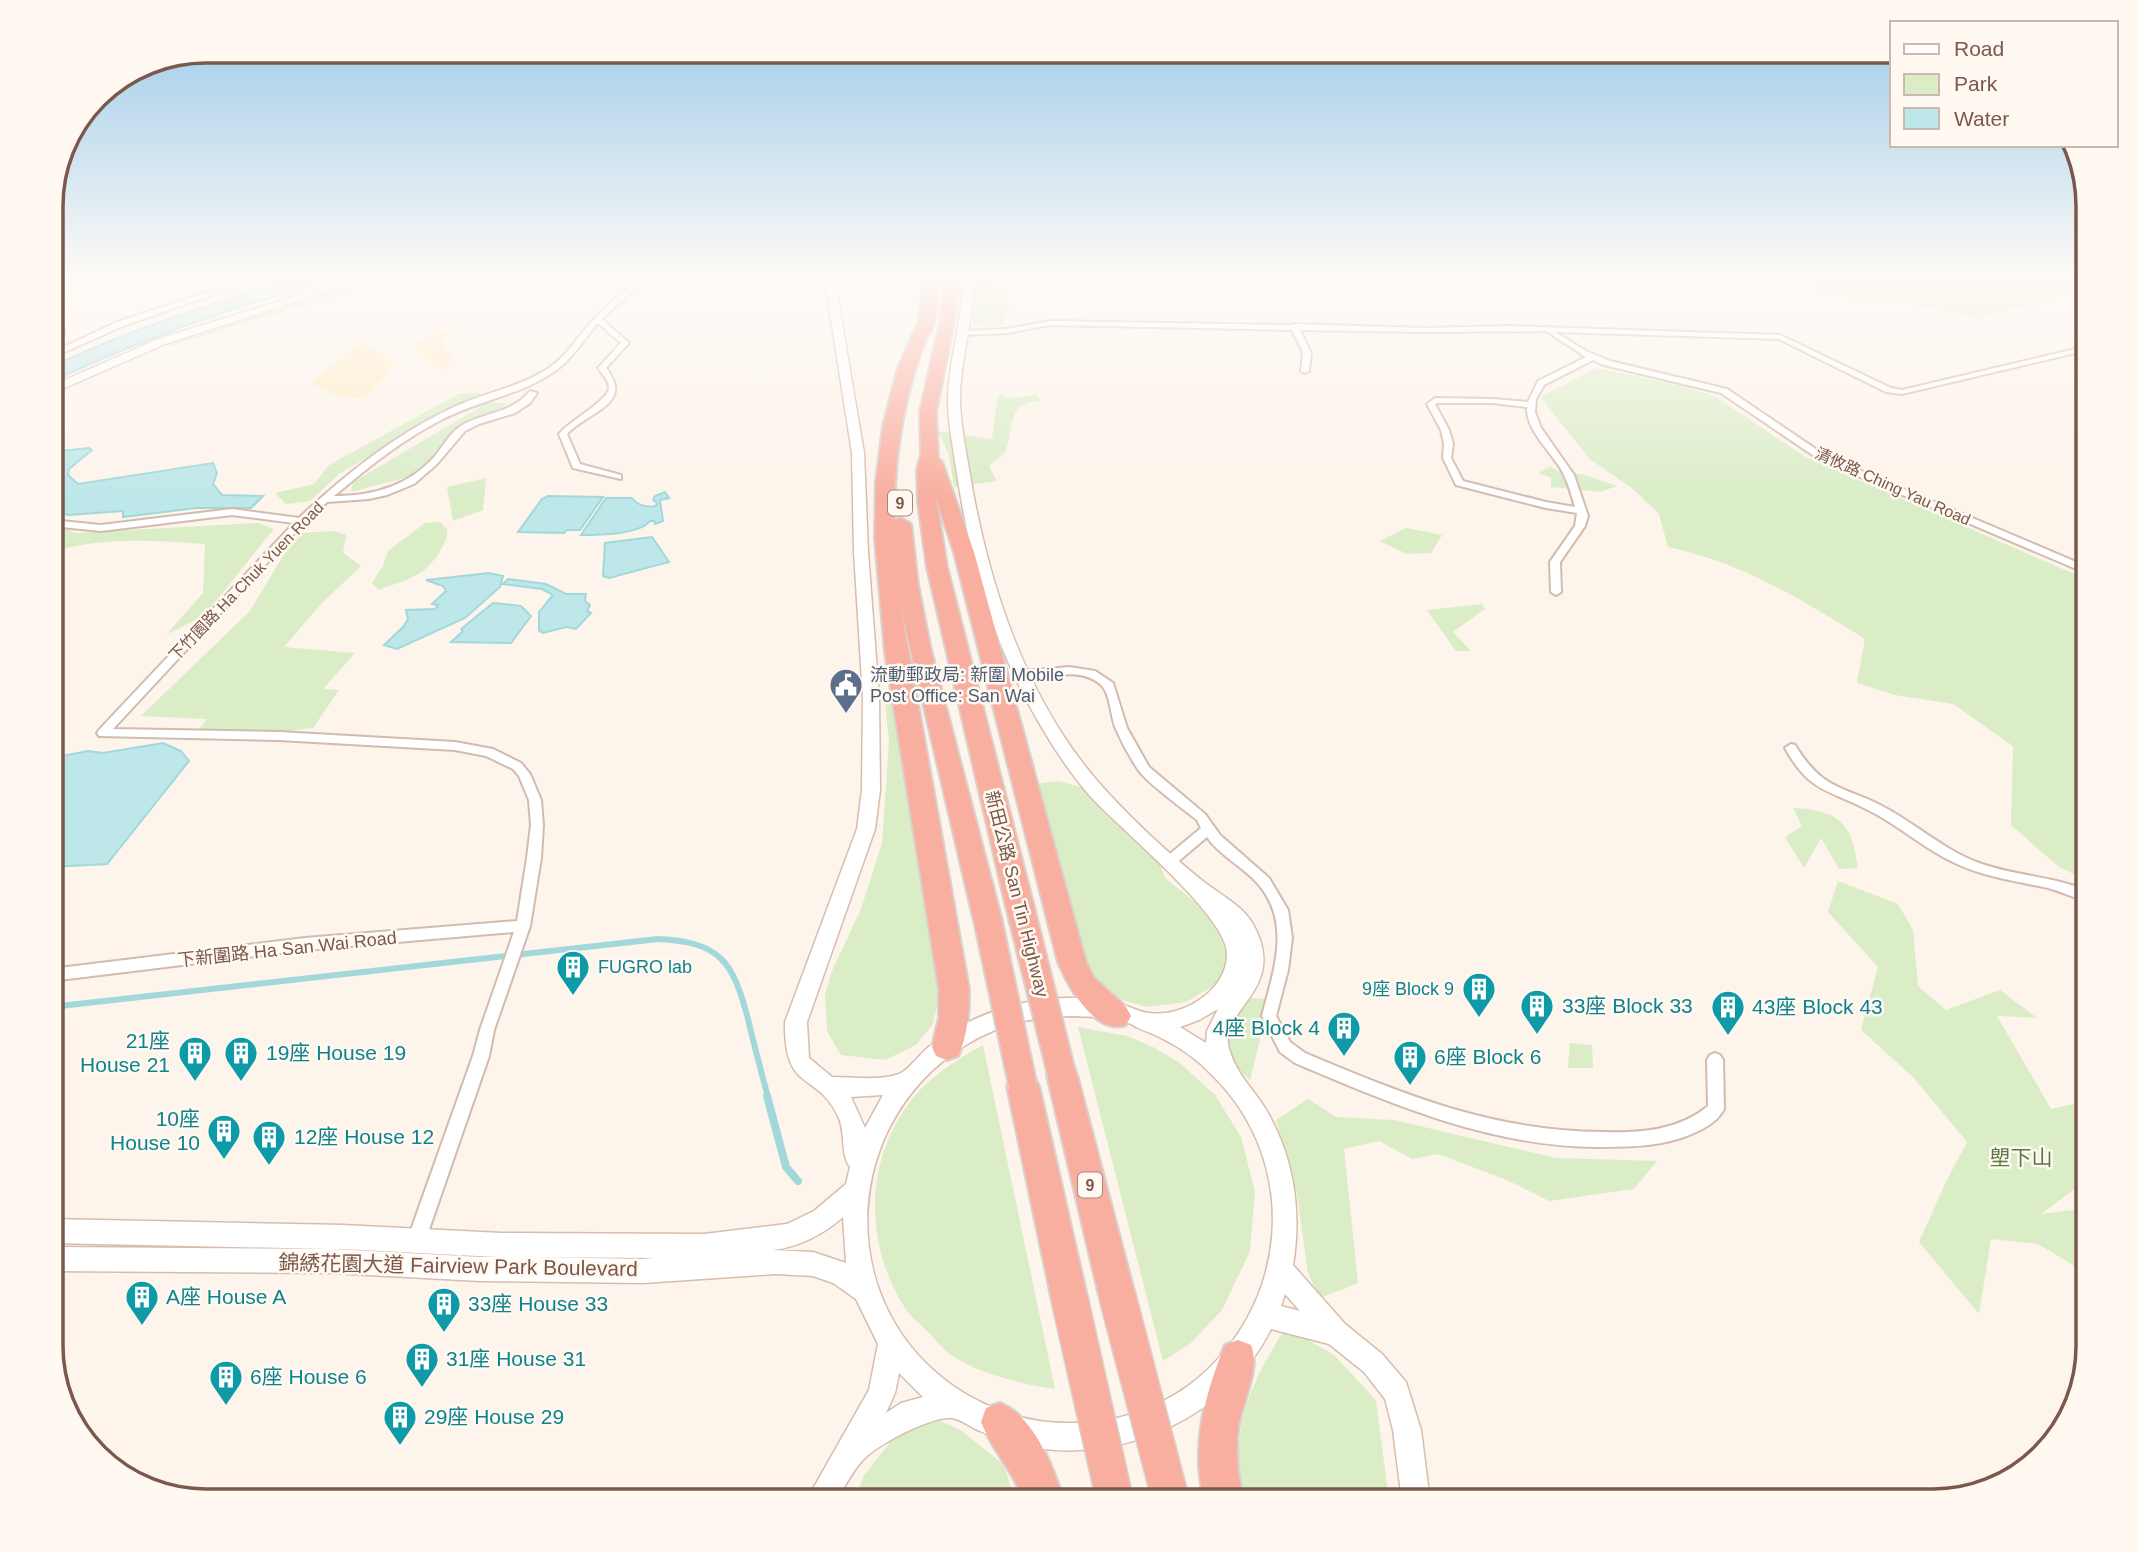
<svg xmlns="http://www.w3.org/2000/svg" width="2139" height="1552" font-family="Arial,'Noto Sans TC',sans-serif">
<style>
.green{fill:#daedc7}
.sand{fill:#fdecc5}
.water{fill:#bde7e9;stroke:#a3d8db;stroke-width:2}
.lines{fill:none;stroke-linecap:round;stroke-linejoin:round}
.stream-far1{stroke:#a3d8db;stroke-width:6}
.stream{stroke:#a3d8db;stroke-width:8}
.street-casing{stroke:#d2bbaf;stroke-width:4}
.secondary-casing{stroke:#d7bdae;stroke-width:3}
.highway-casing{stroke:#dad0cd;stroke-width:4}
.street{fill:#fff;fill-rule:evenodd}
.secondary{fill:#fff;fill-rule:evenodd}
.highway{fill:#f9afa0;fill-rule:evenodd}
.highway-bridge-far1-casing{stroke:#dad0cd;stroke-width:31;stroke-linecap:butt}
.highway-bridge-casing{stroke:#dad0cd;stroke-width:39;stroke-linecap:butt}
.highway-bridge-far1{stroke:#f9afa0;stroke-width:27}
.highway-bridge{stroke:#f9afa0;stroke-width:36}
.labels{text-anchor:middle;stroke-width:5;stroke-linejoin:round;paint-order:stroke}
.far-street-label{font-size:16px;fill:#7b584b;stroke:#fff9f2}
.shield{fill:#fff9f2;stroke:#a3887d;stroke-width:2}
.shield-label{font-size:16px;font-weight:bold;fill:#7b584b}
.service-label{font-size:18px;fill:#4e5e75;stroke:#fff9f2;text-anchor:start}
.street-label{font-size:18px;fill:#7b584b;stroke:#fff9f2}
.culture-label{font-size:18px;fill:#0d838f;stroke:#fff9f2;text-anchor:start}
.near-culture-label{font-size:21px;fill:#0d838f;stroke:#fff9f2;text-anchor:start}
.near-park-label{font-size:21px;fill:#577a40;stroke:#fff9f2}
.near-street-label{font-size:21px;fill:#7b584b;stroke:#fff9f2}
.rim{fill:none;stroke:#7b584b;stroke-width:3.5}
</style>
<rect width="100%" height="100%" fill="#fdf4eb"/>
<path class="green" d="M 958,281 L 997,281 L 1008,287 L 994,302 L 1011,302 L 1003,325 L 984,327 L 956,314 Z
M 1796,281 L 2083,281 L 2064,295 L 2040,305 L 2013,307 L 1981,319 L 1902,302 L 1832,296 Z
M 366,282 L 353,291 L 174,345 L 163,346 L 240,318 Z
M 1597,368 L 1682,386 L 1716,397 L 1804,456 L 2088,580 L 2088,881 L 2059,867 L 2011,825 L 2013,746 L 1953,704 L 1895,695 L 1857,683 L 1865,639 C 1801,599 1743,563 1668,547 L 1659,514 L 1633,489 L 1590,459 L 1540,397 Z
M 460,393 L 482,393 L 455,405 L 339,474 L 310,501 L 286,504 L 275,493 L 314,484 L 329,465 Z
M 1001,393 L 1009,398 L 1036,395 L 1041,401 C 1006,402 1015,425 1006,450 C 1003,456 995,461 989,466 L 997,481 L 954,487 L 949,455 L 938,431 L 992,439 L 997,402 Z
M 487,403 L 508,403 L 443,445 L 429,462 L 408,477 L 351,492 L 353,482 Z
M 1550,466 L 1558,471 L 1585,475 L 1617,486 L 1600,492 L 1551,487 L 1551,478 L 1539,473 Z
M 486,478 L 483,510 L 453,521 L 447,487 Z
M 51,521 L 75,533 L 258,523 L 274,529 L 204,616 L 167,634 L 203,593 L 205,544 C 155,540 99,537 51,552 Z
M 440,522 L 447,529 C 448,537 445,542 441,549 C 426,577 405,580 378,590 L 372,583 L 383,566 L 388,551 L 425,523 Z
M 1406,528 L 1442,535 L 1431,553 L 1407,554 L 1380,541 Z
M 334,531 L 346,535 L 343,553 L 361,566 L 321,604 L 284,647 L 355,653 L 323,689 L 339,690 L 313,728 L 278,732 L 246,729 L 225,739 L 214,729 L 199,730 L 207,719 L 141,716 L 250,611 L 283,556 L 302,533 Z
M 1482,604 L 1485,609 L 1453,632 L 1471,651 L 1456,651 L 1427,610 Z
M 885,700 L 895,705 L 940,993 L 933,1024 L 916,1045 L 885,1060 L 841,1055 L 827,1031 L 825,995 L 832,971 L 861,909 L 882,843 L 889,743 Z
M 1059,781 L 1087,789 L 1098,806 L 1159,863 L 1166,879 L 1222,923 L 1230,952 L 1218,983 L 1186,1002 L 1147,1007 L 1112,997 L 1094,982 L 1084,959 L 1036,784 Z
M 1793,808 C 1839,810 1852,823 1858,868 L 1839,869 L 1821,838 L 1804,868 L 1785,837 L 1802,826 Z
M 1838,881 L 1898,904 L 1913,930 L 1918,986 L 1946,1010 L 2000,990 L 2037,1018 L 1997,1016 L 2051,1109 L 2074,1104 L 2088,1151 L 2088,1179 L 2041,1214 L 2088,1208 L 2088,1274 L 2038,1244 L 1991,1239 L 1979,1314 L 1919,1242 L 1946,1182 L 1967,1142 L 1913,1077 L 1861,1030 L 1878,967 L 1828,912 Z
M 1248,998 L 1266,999 L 1263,1027 L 1250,1080 L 1214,1046 Z
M 1078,1027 L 1127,1036 L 1155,1048 L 1181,1064 L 1215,1095 L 1241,1137 L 1255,1192 L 1250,1251 L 1222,1310 L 1190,1344 L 1163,1361 Z
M 1570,1043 L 1592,1045 L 1593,1068 L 1568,1068 Z
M 983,1045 L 1055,1389 C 1018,1383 981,1375 950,1354 C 942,1348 934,1338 927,1331 C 920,1324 911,1317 905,1308 C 862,1241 864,1152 919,1091 C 937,1072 960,1058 983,1045 Z
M 1308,1099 L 1336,1117 L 1394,1120 L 1556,1158 L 1657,1161 L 1634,1189 L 1549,1201 L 1507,1180 L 1438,1154 L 1412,1159 L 1379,1141 L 1344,1149 L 1358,1283 L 1320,1298 L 1308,1273 L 1297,1195 L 1276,1120 Z
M 1286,1327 L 1334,1355 L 1376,1400 L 1389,1501 L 1246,1501 C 1226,1433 1250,1384 1286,1327 Z
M 938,1420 L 962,1431 L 1004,1465 L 1015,1501 L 855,1501 L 863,1477 L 895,1436 Z"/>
<path class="sand" d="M 455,327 L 464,327 L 441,341 L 453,360 L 441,372 L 409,345 Z
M 359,344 L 379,350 L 394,367 L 364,399 L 338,396 L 310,383 Z"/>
<path class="water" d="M 286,281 L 323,281 C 230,309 138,340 51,382 L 51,367 C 127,331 206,305 286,281 Z
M 89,448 L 92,450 L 69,469 L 68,475 L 78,484 L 213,463 L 217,473 L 213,484 L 222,495 L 263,496 L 251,508 L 196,508 L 123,517 L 123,511 L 68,515 L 51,510 L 51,452 Z
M 665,492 L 669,498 L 660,500 L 663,521 L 655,524 L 654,521 L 650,521 C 639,535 598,535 581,535 L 606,498 L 632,498 C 637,505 651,510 658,504 L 653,500 L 655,496 Z
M 548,496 L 603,497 L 580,530 L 567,530 L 564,533 L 518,532 L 542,499 Z
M 652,537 L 669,562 L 609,578 L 603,576 L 605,543 Z
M 489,573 L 503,576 L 500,587 L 465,618 L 397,649 L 384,645 L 403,627 L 408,619 L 406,610 L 435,609 L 438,605 L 432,604 L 446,591 L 443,586 L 426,580 Z
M 508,579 L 546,584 L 566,594 L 586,594 L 585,601 L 590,605 L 587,611 L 591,613 L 576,629 L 566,627 L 543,633 L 539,631 L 539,612 L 553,595 L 542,589 L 503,584 Z
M 493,603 L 521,606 L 531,616 L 511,643 L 451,642 L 463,631 L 461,629 Z
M 163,743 L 181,751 L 189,761 L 107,864 L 51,867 L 51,758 L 88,751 L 103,753 Z"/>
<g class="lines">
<path class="stream-far1" d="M 51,1007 L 658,939 C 721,942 733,962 748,1019 C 754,1045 761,1071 768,1097"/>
<path class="stream" d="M 767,1096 L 786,1167 L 798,1181"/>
<defs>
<path id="street" d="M 65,281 L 83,281 L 51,287 L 51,283 Z
M 242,281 L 252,281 L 123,326 L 51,358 L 51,353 L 117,322 Z
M 636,281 L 643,281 L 602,319 L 629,343 L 606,368 C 635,405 588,411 567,434 L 580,464 L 621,475 L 621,479 L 573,468 L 559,434 C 569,421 608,401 609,388 C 609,380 602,374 598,368 L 621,343 L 598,323 C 585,338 575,355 559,368 C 528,393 477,401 441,420 C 404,439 371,465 339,492 L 334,496 C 373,496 409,486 435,456 C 444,445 451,431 464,424 C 487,412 512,413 530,391 L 537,393 L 530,403 L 515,413 L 479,424 L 465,431 L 437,464 L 414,484 L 387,495 L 369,499 L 327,502 L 304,523 L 113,729 L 279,732 L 455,742 L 493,749 L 521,763 L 530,774 L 541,800 L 543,825 L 541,858 L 530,926 L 494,1030 L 489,1056 L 424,1244 L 421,1250 L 415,1252 L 409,1250 L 406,1244 L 473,1056 L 480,1030 L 514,932 L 305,950 L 51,981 L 51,969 L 305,938 L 517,921 L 527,858 L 531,825 L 529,800 L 519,776 L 513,769 L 486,756 L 455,750 L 279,740 L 99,736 L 97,733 L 99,730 L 294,523 L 232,515 L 101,531 L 51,526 L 51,520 L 101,525 L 232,509 L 299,518 C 344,476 393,436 450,409 C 482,393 519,388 549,368 C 567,356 578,336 592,321 C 606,306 621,294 636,281 Z
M 1051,321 L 1291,325 L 1294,324 L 1424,328 L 1511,326 L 1780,335 L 1891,388 L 1902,390 L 2088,346 L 2088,350 L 1902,394 L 1886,392 L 1779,339 L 1555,332 L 1586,351 L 1610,361 L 1727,389 L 1826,456 L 2088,567 L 2088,574 L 1820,460 L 1721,393 L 1604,365 L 1593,360 L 1544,385 L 1536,399 L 1535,412 L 1541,428 L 1574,475 L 1588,516 L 1585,526 L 1560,562 L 1561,592 L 1556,595 L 1551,592 L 1550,562 L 1575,526 L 1577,513 L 1546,508 L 1456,485 L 1443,458 L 1444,444 L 1441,430 L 1427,404 L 1435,398 L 1493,399 L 1528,402 L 1538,381 L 1586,357 L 1546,331 L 1424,332 L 1300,330 L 1311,353 L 1309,371 L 1305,373 L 1301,371 L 1303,353 L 1292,330 L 1051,325 L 1006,333 L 963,335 L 959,333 L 963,331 L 1006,329 ZM 1437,403 L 1493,403 L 1527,407 C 1526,433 1554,453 1564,475 C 1569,485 1572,497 1575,507 L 1546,502 L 1463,481 L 1451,458 L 1453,444 L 1449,430 L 1435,404 Z
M 61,330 L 64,330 L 64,334 L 51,336 L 51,332 Z
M 1069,667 L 1095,671 L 1113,683 L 1127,728 L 1149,767 L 1205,814 L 1220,835 L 1269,878 L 1288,910 L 1292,938 L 1288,970 L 1276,1016 L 1290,1042 L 1305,1053 C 1405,1095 1492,1131 1602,1132 C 1640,1133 1678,1131 1708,1106 L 1707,1060 L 1710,1055 L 1715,1053 L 1720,1055 L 1723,1060 L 1724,1109 C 1717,1124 1696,1133 1681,1138 C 1653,1147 1625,1147 1596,1147 C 1489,1146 1392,1104 1295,1063 L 1280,1052 L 1262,1016 C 1273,972 1292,925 1259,885 C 1244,867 1220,856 1207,837 L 1174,865 L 1164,865 L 1162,862 L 1164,859 L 1201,828 L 1197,820 C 1182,808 1150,785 1139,771 C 1131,759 1122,743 1116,729 C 1110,716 1111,693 1100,684 C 1074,662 1032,686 1017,675 L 1023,671 Z
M 1791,744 L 1795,745 C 1803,758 1811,769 1823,778 C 1839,790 1858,794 1876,803 C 1912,820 1941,849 1979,863 C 2014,876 2053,876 2088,891 L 2088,902 C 2075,898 2062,892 2048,888 C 2016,881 1984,877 1955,863 C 1924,849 1899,825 1868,810 C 1828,789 1810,793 1785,748 Z"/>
<path id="secondary" d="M 344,281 L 359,281 L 165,344 L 51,394 L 51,386 L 158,339 Z
M 825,281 L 835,281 L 864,453 L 868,552 L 879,697 L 880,790 L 875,829 L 807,1022 L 809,1058 L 832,1077 C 852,1077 880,1081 899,1074 C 909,1070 920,1053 930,1046 C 964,1020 1005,1004 1047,999 C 1071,997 1097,998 1120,1004 C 1129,1006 1139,1012 1149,1013 C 1183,1018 1228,990 1227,953 C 1226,915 1120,829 1090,796 C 1070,773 1053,747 1038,721 C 993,645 969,555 956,468 C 953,446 948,424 948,401 C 948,361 963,322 963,281 L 973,281 C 974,322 959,362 960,403 C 961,427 966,451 970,475 C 989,588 1029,709 1109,794 C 1137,824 1167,852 1199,878 C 1219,895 1245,905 1256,930 C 1286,993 1215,1010 1230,1052 C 1237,1074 1253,1089 1265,1108 C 1294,1156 1302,1211 1293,1265 L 1345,1324 L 1382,1354 L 1406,1382 L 1421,1430 L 1430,1501 L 1402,1501 L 1393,1430 L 1385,1399 L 1364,1372 L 1329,1344 L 1271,1329 C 1228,1416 1125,1464 1030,1447 C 1013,1444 996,1438 980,1431 C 972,1428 959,1418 951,1418 C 931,1416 874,1446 862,1461 C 852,1472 844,1488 836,1501 L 806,1501 L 869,1390 L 878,1344 L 856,1299 L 833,1283 L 813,1276 L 775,1274 L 643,1283 L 480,1281 L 332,1273 L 51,1271 L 51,1247 L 332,1249 L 51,1243 L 51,1219 L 343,1225 L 502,1233 L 704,1234 L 787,1224 L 814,1211 L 846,1184 L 850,1167 C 840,1154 846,1132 838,1116 C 816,1070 784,1094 785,1022 L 857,829 L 862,790 L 863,697 L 854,552 L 852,453 ZM 1218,1009 L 1207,1031 L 1206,1043 L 1180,1027 L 1199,1020 ZM 1070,1016 C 1089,1017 1117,1016 1133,1025 C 1142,1031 1151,1032 1161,1038 C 1180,1047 1198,1060 1213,1076 C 1303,1165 1289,1311 1188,1386 C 1153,1411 1111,1424 1067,1423 C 1029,1423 996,1412 964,1393 C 821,1305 841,1095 995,1030 C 1018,1020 1044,1017 1070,1016 ZM 883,1095 L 865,1128 L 851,1097 ZM 843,1217 L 846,1263 L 813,1252 L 773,1250 C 799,1247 824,1234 843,1217 ZM 332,1249 L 343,1249 L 497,1257 L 480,1257 ZM 531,1257 L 654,1258 L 643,1259 ZM 1285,1294 L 1300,1311 L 1281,1306 ZM 899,1373 L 923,1397 L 901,1403 L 886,1413 L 895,1393 Z"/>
<path id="highway" d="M 924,281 L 938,281 C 936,296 938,327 927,336 C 903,396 894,456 894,520 L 901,518 L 911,524 L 918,585 L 930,646 L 1002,921 L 998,929 L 988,932 L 978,929 L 974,921 L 900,604 L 969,989 C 969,1012 968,1035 958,1056 L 947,1060 L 936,1056 L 932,1047 L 939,1018 L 939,989 L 885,652 L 875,538 L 876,481 L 883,426 L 897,371 L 918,322 Z
M 944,281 L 958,281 L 954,322 L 936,412 L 938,458 L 942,462 L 974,552 L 1086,962 L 1094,978 L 1126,1007 L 1131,1016 L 1126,1025 C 1095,1036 1068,986 1058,962 L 954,552 L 936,498 L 947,567 L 1035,911 L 1031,919 L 1021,922 L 1011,919 L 1007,911 L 927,567 L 918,502 L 917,469 L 921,455 L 920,412 L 940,322 Z
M 1062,1061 L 1073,1065 L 1077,1075 L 1135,1295 L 1130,1308 L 1117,1313 L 1104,1308 L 1099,1295 L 1047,1075 L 1051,1065 Z
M 1023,1072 L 1034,1076 L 1039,1086 L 1088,1301 L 1083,1314 L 1070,1319 L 1057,1314 L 1052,1301 L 1007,1086 L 1012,1076 Z
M 1238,1340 L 1251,1345 C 1261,1370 1241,1403 1238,1430 C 1235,1454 1238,1477 1244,1501 L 1204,1501 C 1191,1446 1204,1396 1225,1345 Z
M 1000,1403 C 1035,1417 1053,1467 1064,1501 L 1024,1501 C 1014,1472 992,1450 981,1422 L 986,1408 Z"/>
</defs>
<use href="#street" class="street-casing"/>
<use href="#secondary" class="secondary-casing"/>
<use href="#highway" class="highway-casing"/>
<use href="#street" class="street"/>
<use href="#secondary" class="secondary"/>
<use href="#highway" class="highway"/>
<defs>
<path id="highway-bridge-far1" d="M 1021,911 L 1062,1075
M 988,921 L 1023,1086"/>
<path id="highway-bridge" d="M 1117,1295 L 1171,1501
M 1070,1301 L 1115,1501"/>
</defs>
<use href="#highway-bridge-far1" class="highway-bridge-far1-casing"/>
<use href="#highway-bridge" class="highway-bridge-casing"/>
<use href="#highway-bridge-far1" class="highway-bridge-far1"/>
<use href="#highway-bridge" class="highway-bridge"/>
</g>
<linearGradient id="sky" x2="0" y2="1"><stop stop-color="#97c8e8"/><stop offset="0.56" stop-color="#fefaf6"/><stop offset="1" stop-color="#fefaf6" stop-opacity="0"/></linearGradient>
<rect width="2139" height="498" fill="url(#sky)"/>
<defs>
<symbol id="civic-pin" viewBox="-11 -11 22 30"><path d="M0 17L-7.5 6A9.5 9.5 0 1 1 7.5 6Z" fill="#5c6f8a" stroke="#fff9f2"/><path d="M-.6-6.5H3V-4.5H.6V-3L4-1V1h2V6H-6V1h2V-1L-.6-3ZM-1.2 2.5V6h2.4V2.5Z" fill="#fff"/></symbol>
<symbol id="building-pin" viewBox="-11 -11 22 30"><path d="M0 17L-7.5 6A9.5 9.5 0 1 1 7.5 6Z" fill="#0f9aa8" stroke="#fff9f2"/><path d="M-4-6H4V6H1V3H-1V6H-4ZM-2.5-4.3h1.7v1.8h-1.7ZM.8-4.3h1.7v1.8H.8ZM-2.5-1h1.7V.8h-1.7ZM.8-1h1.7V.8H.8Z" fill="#fff"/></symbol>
</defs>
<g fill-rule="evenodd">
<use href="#civic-pin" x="827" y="666" width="38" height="52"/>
<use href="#building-pin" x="554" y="948" width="38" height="52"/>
<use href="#building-pin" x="1460" y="970" width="38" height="52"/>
<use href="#building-pin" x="1518" y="987" width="38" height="52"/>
<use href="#building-pin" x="1709" y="988" width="38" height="52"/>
<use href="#building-pin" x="1325" y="1009" width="38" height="52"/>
<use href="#building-pin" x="176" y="1034" width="38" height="52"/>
<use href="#building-pin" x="222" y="1034" width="38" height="52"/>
<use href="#building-pin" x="1391" y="1038" width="38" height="52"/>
<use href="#building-pin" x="205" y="1112" width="38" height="52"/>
<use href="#building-pin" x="250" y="1118" width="38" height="52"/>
<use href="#building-pin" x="123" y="1278" width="38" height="52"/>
<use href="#building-pin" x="425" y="1285" width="38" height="52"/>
<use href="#building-pin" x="403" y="1340" width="38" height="52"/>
<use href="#building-pin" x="207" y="1358" width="38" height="52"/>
<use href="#building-pin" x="381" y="1398" width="38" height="52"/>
</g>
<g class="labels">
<g class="far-street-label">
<text transform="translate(1893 486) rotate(24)" y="6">清攸路 Ching Yau Road</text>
<text transform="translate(246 581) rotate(-46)" y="6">下竹園路 Ha Chuk Yuen Road</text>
</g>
<g class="shield">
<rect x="888" y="490.5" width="24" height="25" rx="5"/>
<rect x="1078" y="1172.5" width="24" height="25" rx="5"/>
</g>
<g class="shield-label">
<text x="900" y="509">9</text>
<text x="1090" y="1191">9</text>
</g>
<g class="service-label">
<text x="870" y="681">流動郵政局: 新圍 Mobile<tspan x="870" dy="21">Post Office: San Wai</tspan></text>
</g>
<g class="street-label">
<text transform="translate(1017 894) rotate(76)" y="6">新田公路 San Tin Highway</text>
<text transform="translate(287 949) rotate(-6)" y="6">下新圍路 Ha San Wai Road</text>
</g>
<g class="culture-label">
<text x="598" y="973">FUGRO lab</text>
<text x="1454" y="995" text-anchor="end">9座 Block 9</text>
</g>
<g class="near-culture-label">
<text x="1562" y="1013">33座 Block 33</text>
<text x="1752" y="1014">43座 Block 43</text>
<text x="1320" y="1035" text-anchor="end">4座 Block 4</text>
<text x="170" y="1048" text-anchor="end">21座<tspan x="170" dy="24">House 21</tspan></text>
<text x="266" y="1060">19座 House 19</text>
<text x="1434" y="1064">6座 Block 6</text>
<text x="200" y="1126" text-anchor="end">10座<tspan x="200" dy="24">House 10</tspan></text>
<text x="294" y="1144">12座 House 12</text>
<text x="166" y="1304">A座 House A</text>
<text x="468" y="1311">33座 House 33</text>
<text x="446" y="1366">31座 House 31</text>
<text x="250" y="1384">6座 House 6</text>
<text x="424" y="1424">29座 House 29</text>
</g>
<g class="near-park-label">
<text x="2021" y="1165">塱下山</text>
</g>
<g class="near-street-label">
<text transform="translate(458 1266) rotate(1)" y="7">錦綉花園大道 Fairview Park Boulevard</text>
</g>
</g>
<path d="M0 0H2139V1552H0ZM206 63H1933A143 143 0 0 1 2076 206V1346A143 143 0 0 1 1933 1489H206A143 143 0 0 1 63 1346V206A143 143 0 0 1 206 63Z" fill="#fff9f2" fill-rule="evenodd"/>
<path class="rim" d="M206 63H1933A143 143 0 0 1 2076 206V1346A143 143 0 0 1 1933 1489H206A143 143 0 0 1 63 1346V206A143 143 0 0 1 206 63Z"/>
<rect x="1890" y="21" width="228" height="126" fill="#fff9f2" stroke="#cab9af" stroke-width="2"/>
<rect x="1904" y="44" width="35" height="10" fill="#ffffff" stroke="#cab9af" stroke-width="2"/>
<text x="1954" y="56" font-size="21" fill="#7b584b">Road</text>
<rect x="1904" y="74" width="35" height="21" fill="#daedc7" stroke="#cab9af" stroke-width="2"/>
<text x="1954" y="91" font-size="21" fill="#7b584b">Park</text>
<rect x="1904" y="108" width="35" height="21" fill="#bde7e9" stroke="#cab9af" stroke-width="2"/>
<text x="1954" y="126" font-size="21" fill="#7b584b">Water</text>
</svg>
